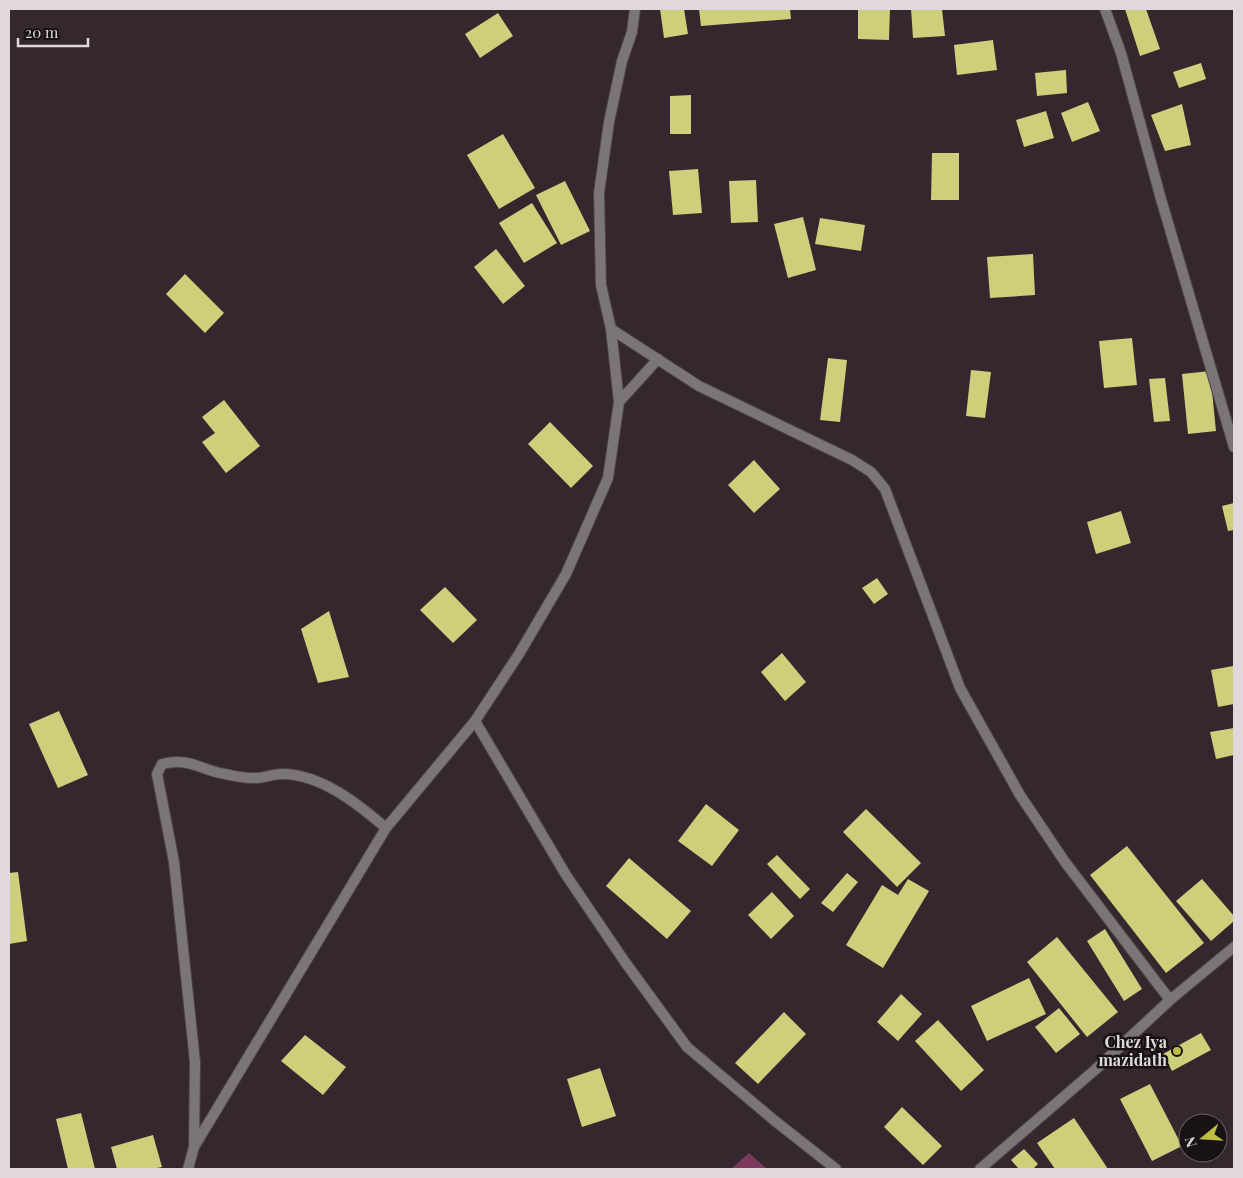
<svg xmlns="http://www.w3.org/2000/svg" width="1243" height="1178" font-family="'Playfair Display',serif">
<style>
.green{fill:#7b395d}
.building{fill:#cdcf7b}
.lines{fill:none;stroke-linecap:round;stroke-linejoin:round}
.minor-casing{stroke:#50434a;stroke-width:12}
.minor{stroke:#7c7578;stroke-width:10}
.poi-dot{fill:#bebf42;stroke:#181215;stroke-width:2}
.labels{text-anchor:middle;stroke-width:5;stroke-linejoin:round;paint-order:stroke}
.poi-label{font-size:16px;font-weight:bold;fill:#e0d8dc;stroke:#181215;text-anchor:end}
</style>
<rect width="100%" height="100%" fill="#34272e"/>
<path class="green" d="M 749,1153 L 767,1169 L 731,1169 Z"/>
<path class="building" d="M 660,9 L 684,9 L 688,34 L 664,38 Z
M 699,9 L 790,9 L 791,19 L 701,26 Z
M 858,9 L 890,9 L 889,40 L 858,39 Z
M 911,9 L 942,9 L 945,36 L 913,38 Z
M 1125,9 L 1146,9 L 1160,49 L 1140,56 Z
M 498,13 L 513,36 L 480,58 L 465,34 Z
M 993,40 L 997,70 L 957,75 L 954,45 Z
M 1201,63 L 1206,79 L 1179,88 L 1173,72 Z
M 1066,70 L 1067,93 L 1037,96 L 1035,73 Z
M 691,95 L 691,134 L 670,134 L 670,96 Z
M 1088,102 L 1100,131 L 1072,142 L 1061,113 Z
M 1182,104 L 1191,145 L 1165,151 L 1151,115 Z
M 1046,111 L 1054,138 L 1024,147 L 1016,120 Z
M 503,134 L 535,188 L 499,209 L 467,155 Z
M 932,153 L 959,153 L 959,200 L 931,200 Z
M 698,169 L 702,213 L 673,215 L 669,171 Z
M 756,180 L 758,222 L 731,223 L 729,181 Z
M 565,181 L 590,231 L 561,245 L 536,195 Z
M 532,203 L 557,243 L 524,263 L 499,223 Z
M 803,217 L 816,270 L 788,278 L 774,224 Z
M 820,218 L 865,225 L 861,251 L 815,244 Z
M 496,249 L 525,286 L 503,304 L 474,267 Z
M 1033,254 L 1035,295 L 990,298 L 987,257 Z
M 185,274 L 224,313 L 205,333 L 166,294 Z
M 1132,338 L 1137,385 L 1104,388 L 1099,341 Z
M 828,358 L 847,360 L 840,422 L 820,420 Z
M 971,370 L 991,372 L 985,418 L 966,416 Z
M 1210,371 L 1216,431 L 1188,434 L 1182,374 Z
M 1165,378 L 1170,421 L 1154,422 L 1149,379 Z
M 224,400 L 260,446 L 226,473 L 202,442 L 215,433 L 202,417 Z
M 550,422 L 593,466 L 571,488 L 528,444 Z
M 754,460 L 780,489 L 754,513 L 728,485 Z
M 1234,503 L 1234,530 L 1228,531 L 1222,506 Z
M 1121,511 L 1131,543 L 1096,554 L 1087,522 Z
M 877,578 L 888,594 L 874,604 L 862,588 Z
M 445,587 L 477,620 L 453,643 L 420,610 Z
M 329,611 L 349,677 L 318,683 L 301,629 Z
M 782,653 L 806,682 L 785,701 L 761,672 Z
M 1233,666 L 1234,704 L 1218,707 L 1211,670 Z
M 59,711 L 88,775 L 58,788 L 29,724 Z
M 1234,728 L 1234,755 L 1216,759 L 1210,732 Z
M 706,804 L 739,830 L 712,866 L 678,841 Z
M 866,809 L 921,863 L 897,887 L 843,832 Z
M 1127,846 L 1204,943 L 1166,973 L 1090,875 Z
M 777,855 L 810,889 L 800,899 L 767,864 Z
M 629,858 L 691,911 L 667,939 L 606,886 Z
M 18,872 L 27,941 L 9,944 L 9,873 Z
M 847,873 L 858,882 L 833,912 L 821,903 Z
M 908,879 L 929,891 L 883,968 L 846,945 L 882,885 L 898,895 Z
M 1202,879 L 1234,916 L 1234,921 L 1211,941 L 1176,901 Z
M 772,892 L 794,916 L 771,939 L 748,915 Z
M 1105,929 L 1142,989 L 1124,1001 L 1087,941 Z
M 1057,937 L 1118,1012 L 1087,1037 L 1027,962 Z
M 1029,978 L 1046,1014 L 987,1041 L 971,1006 Z
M 901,994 L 922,1014 L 898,1041 L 877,1022 Z
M 1059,1008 L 1080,1034 L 1056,1053 L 1035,1027 Z
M 784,1012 L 806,1034 L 758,1084 L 735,1063 Z
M 938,1020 L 984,1070 L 961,1091 L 915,1041 Z
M 1201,1033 L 1211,1050 L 1172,1071 L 1163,1054 Z
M 305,1035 L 346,1067 L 323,1095 L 281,1061 Z
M 600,1068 L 616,1116 L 582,1127 L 567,1079 Z
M 1150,1084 L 1182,1146 L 1152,1161 L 1120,1099 Z
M 902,1107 L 942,1146 L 923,1165 L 884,1127 Z
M 81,1113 L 95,1169 L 68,1169 L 56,1119 Z
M 1074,1118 L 1108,1169 L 1055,1169 L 1037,1143 Z
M 153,1135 L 162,1167 L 152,1169 L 117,1169 L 111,1147 Z
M 1024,1149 L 1038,1164 L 1033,1169 L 1019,1169 L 1011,1160 Z"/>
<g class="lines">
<defs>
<path id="minor" d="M 1105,9 L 1121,53 L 1161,199 L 1234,447
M 611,329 L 699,386 L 852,460 L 871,472 L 885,489 L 960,688 L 1020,795 L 1065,862 L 1170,1000
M 619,402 L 658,359
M 475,721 L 566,875 L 625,962 L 687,1047 L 775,1121 L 836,1169
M 194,1147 L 195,1062 L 174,862 L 157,774 L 162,764 C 190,757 200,770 225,774 C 234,776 243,778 252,778 C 262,779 272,774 282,774 C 321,774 358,804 386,828
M 188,1169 L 194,1147 L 386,828 L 475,721 L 519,654 L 566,574 L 608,478 L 619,402 L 611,329 L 601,285 L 599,193 L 609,122 L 622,61 L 632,32 L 635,9
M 980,1169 L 1096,1069 L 1170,1000 L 1234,947"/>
</defs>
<use href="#minor" class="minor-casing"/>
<use href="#minor" class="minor"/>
</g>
<circle class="poi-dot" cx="1177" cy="1051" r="5"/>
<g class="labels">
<g class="poi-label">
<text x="1167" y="1048">Chez Iya<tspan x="1167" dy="18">mazidath</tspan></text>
</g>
</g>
<rect width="1243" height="1178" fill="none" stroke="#e0d8dc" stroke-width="20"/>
<g transform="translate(1203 1138) rotate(252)"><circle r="24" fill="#181215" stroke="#686165"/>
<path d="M0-4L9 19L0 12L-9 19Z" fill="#bebf42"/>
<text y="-8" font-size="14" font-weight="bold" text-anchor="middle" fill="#e0d8dc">N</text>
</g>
<path d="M18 38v8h70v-8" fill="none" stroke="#e0d8dc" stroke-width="2.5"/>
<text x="25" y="38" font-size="15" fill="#e0d8dc" stroke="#181215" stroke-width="4" paint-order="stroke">20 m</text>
</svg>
